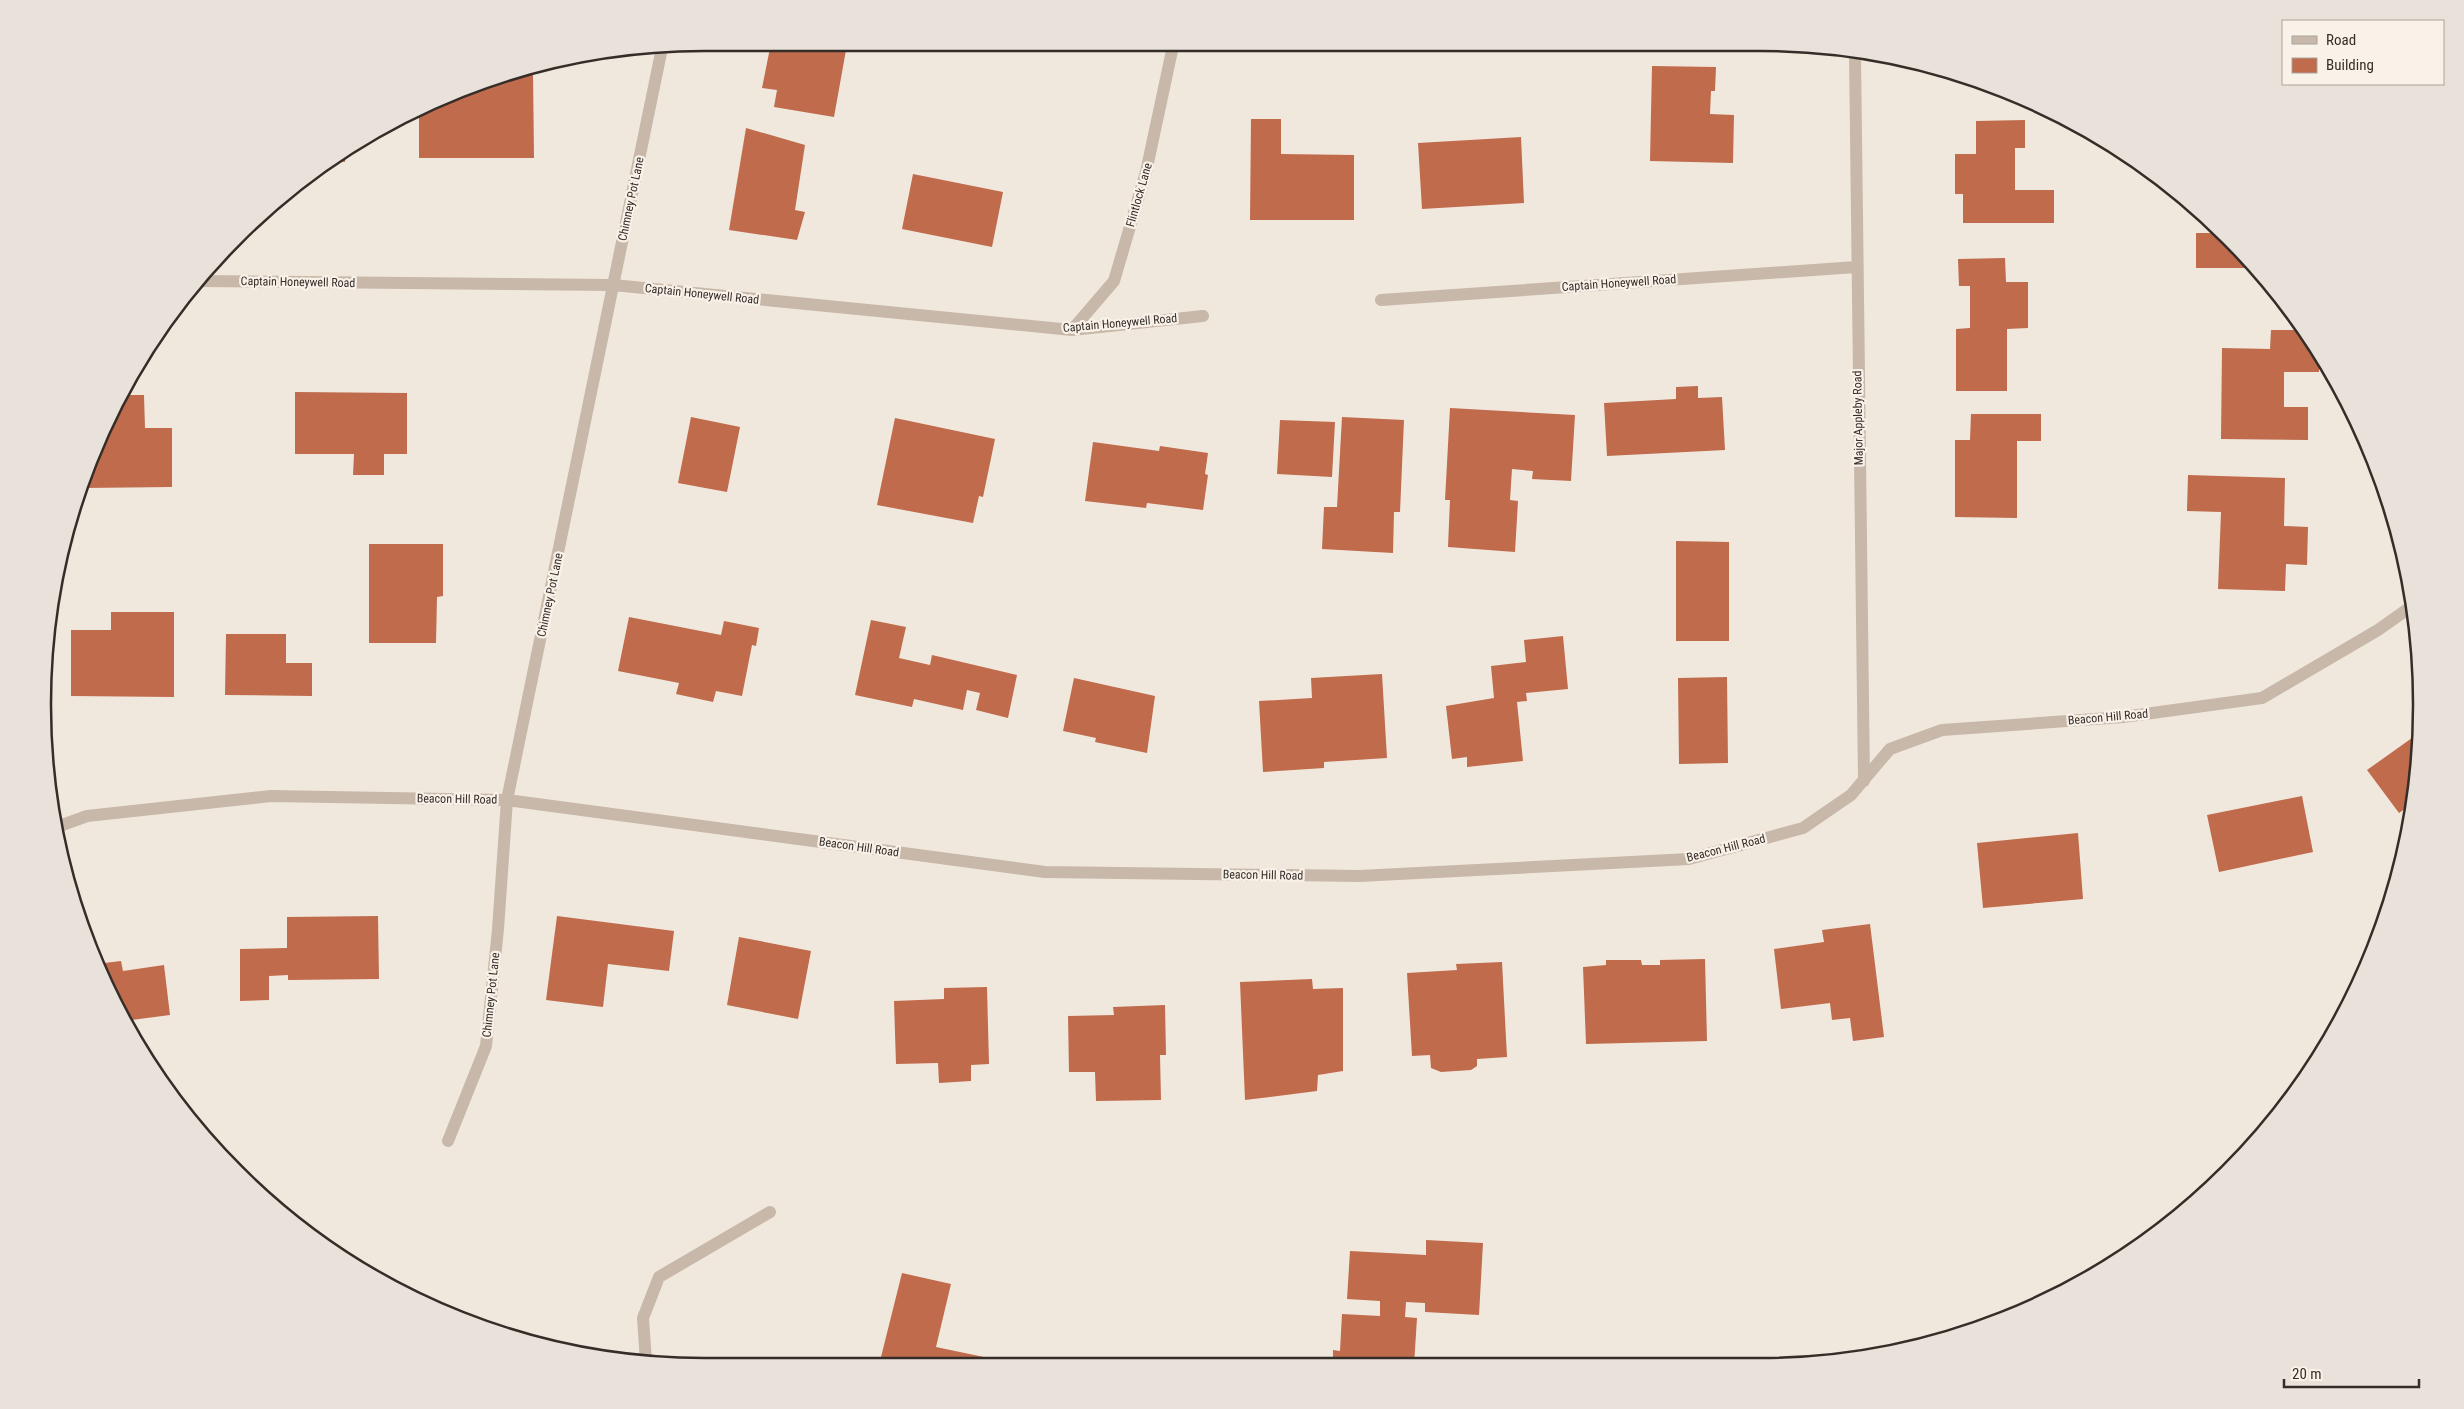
<svg xmlns="http://www.w3.org/2000/svg" width="2464" height="1409" font-family="'Roboto Condensed',sans-serif">
<style>
.building{fill:#bf6b4c}
.lines{fill:none;stroke-linecap:round;stroke-linejoin:round}
.street{stroke:#c8b8a9;stroke-width:12}
.labels{text-anchor:middle;stroke-width:4.5;stroke-linejoin:round;paint-order:stroke}
.street-label{font-size:12px;fill:#362d29;stroke:#f9f2e9}
.rim{fill:none;stroke:#362d29;stroke-width:2.5}
</style>
<rect width="100%" height="100%" fill="#f1e8dd"/>
<path class="building" d="M 834,47 L 846,50 L 834,117 L 774,107 L 777,90 L 762,88 L 770,48 Z
M 1652,66 L 1716,67 L 1715,91 L 1711,91 L 1710,114 L 1734,115 L 1733,163 L 1650,161 Z
M 514,72 L 533,72 L 534,158 L 419,158 L 419,108 L 492,78 Z
M 1251,119 L 1281,119 L 1281,154 L 1354,155 L 1354,220 L 1250,220 Z
M 2025,120 L 2025,148 L 2015,148 L 2015,190 L 2054,190 L 2054,223 L 1963,223 L 1963,194 L 1955,194 L 1955,154 L 1976,154 L 1976,121 Z
M 746,128 L 805,145 L 795,210 L 805,212 L 797,240 L 729,230 Z
M 1521,137 L 1524,203 L 1422,209 L 1418,143 Z
M 346,152 L 345,162 L 330,161 L 338,157 Z
M 913,174 L 1003,192 L 992,247 L 902,229 Z
M 2221,231 L 2227,236 L 2254,268 L 2196,268 L 2196,233 L 2221,233 Z
M 2005,258 L 2006,282 L 2028,282 L 2028,328 L 2007,329 L 2007,391 L 1956,391 L 1956,329 L 1970,328 L 1970,286 L 1959,286 L 1958,259 Z
M 2271,330 L 2305,330 L 2319,354 L 2319,372 L 2284,372 L 2284,407 L 2308,407 L 2308,440 L 2221,439 L 2222,348 L 2270,349 Z
M 1698,386 L 1698,398 L 1722,397 L 1725,450 L 1607,456 L 1604,403 L 1676,399 L 1676,387 Z
M 295,392 L 407,393 L 407,454 L 384,454 L 384,475 L 353,475 L 354,454 L 295,454 Z
M 120,395 L 144,395 L 145,428 L 172,428 L 172,487 L 82,488 L 111,412 Z
M 1450,408 L 1575,415 L 1571,481 L 1532,479 L 1533,471 L 1512,469 L 1510,500 L 1518,501 L 1515,552 L 1448,547 L 1450,500 L 1445,500 Z
M 1971,414 L 2041,414 L 2041,441 L 2017,441 L 2017,518 L 1955,517 L 1955,440 L 1970,440 Z
M 691,417 L 740,427 L 727,492 L 678,483 Z
M 1342,417 L 1404,420 L 1400,512 L 1394,512 L 1393,553 L 1322,549 L 1324,507 L 1337,507 Z
M 895,418 L 995,439 L 983,497 L 979,496 L 973,523 L 877,505 Z
M 1280,420 L 1335,422 L 1332,477 L 1277,474 Z
M 1093,442 L 1159,451 L 1160,446 L 1208,453 L 1205,474 L 1208,475 L 1203,510 L 1147,503 L 1146,508 L 1085,501 Z
M 2188,475 L 2285,478 L 2284,526 L 2308,527 L 2307,565 L 2286,564 L 2285,591 L 2218,589 L 2221,512 L 2187,511 Z
M 1676,541 L 1729,542 L 1729,641 L 1676,641 Z
M 369,544 L 443,544 L 443,596 L 437,597 L 436,643 L 369,643 Z
M 111,612 L 174,612 L 174,697 L 71,696 L 71,630 L 111,630 Z
M 629,617 L 721,635 L 724,621 L 759,628 L 756,646 L 752,645 L 742,696 L 716,691 L 713,702 L 676,694 L 679,683 L 618,671 Z
M 871,620 L 906,627 L 899,658 L 930,665 L 932,655 L 1017,675 L 1008,718 L 976,710 L 980,693 L 967,690 L 963,710 L 914,699 L 912,707 L 855,695 Z
M 226,634 L 286,634 L 286,663 L 312,663 L 312,696 L 225,695 Z
M 1563,636 L 1568,689 L 1526,693 L 1527,701 L 1517,702 L 1523,761 L 1467,767 L 1467,757 L 1452,759 L 1446,706 L 1494,698 L 1491,666 L 1526,662 L 1524,640 Z
M 1382,674 L 1387,758 L 1324,762 L 1324,768 L 1263,772 L 1259,701 L 1312,698 L 1311,678 Z
M 1727,677 L 1728,763 L 1679,764 L 1678,678 Z
M 1074,678 L 1155,696 L 1147,753 L 1095,742 L 1096,738 L 1063,731 Z
M 2419,733 L 2412,804 L 2399,813 L 2367,770 Z
M 2302,796 L 2313,852 L 2219,872 L 2207,815 Z
M 2078,833 L 2083,899 L 1983,908 L 1977,843 Z
M 378,916 L 379,979 L 288,980 L 288,975 L 269,976 L 269,1000 L 240,1001 L 240,949 L 287,948 L 287,917 Z
M 557,916 L 674,931 L 669,971 L 608,964 L 603,1007 L 546,1000 Z
M 1870,924 L 1884,1037 L 1853,1041 L 1850,1018 L 1832,1020 L 1830,1003 L 1781,1009 L 1774,949 L 1824,942 L 1822,930 Z
M 739,937 L 811,951 L 798,1019 L 727,1005 Z
M 1705,959 L 1707,1041 L 1586,1044 L 1583,967 L 1606,965 L 1606,960 L 1641,960 L 1642,965 L 1660,965 L 1660,960 Z
M 121,961 L 123,971 L 164,965 L 170,1015 L 124,1021 L 96,964 Z
M 1502,962 L 1507,1057 L 1477,1059 L 1477,1066 L 1471,1070 L 1441,1072 L 1431,1068 L 1430,1055 L 1412,1056 L 1407,973 L 1457,970 L 1456,964 Z
M 1312,979 L 1313,989 L 1343,988 L 1343,1071 L 1318,1075 L 1317,1091 L 1245,1100 L 1240,982 Z
M 987,987 L 989,1064 L 971,1065 L 971,1081 L 939,1083 L 938,1063 L 896,1064 L 894,1001 L 944,999 L 944,988 Z
M 1165,1005 L 1166,1055 L 1160,1055 L 1161,1100 L 1096,1101 L 1095,1072 L 1069,1072 L 1068,1016 L 1114,1015 L 1113,1007 Z
M 1426,1240 L 1483,1243 L 1479,1315 L 1425,1312 L 1425,1303 L 1406,1302 L 1405,1317 L 1417,1318 L 1414,1365 L 1333,1365 L 1333,1350 L 1340,1351 L 1342,1314 L 1380,1316 L 1380,1301 L 1347,1299 L 1350,1251 L 1426,1255 Z
M 902,1273 L 951,1284 L 936,1347 L 1003,1361 L 1002,1365 L 871,1365 L 872,1359 L 880,1361 Z"/>
<g class="lines">
<path class="street" d="M 1855,54 L 1864,781
M 200,281 L 613,285 L 1072,330 L 1203,316
M 1381,300 L 1856,267
M 1072,330 L 1114,281 L 1146,172 L 1173,46
M 54,828 L 87,816 L 271,796 L 507,800 L 1045,872 L 1359,876 L 1689,859 L 1803,828 L 1851,795 L 1890,749 L 1942,730 L 2123,717 L 2262,698 L 2378,630 L 2412,606
M 448,1141 L 486,1046 L 498,929 L 507,800 L 662,48
M 646,1362 L 643,1318 L 659,1277 L 770,1212"/>
</g>
<g class="labels">
<g class="street-label">
<text transform="translate(1139 195) rotate(-74)" y="4">Flintlock Lane</text>
<text transform="translate(631 199) rotate(-78)" y="4">Chimney Pot Lane</text>
<text transform="translate(298 282) rotate(1)" y="4">Captain Honeywell Road</text>
<text transform="translate(1619 283) rotate(-4)" y="4">Captain Honeywell Road</text>
<text transform="translate(702 294) rotate(6)" y="4">Captain Honeywell Road</text>
<text transform="translate(1120 323) rotate(-5)" y="4">Captain Honeywell Road</text>
<text transform="translate(1858 418) rotate(-91)" y="4">Major Appleby Road</text>
<text transform="translate(550 595) rotate(-78)" y="4">Chimney Pot Lane</text>
<text transform="translate(2108 717) rotate(-5)" y="4">Beacon Hill Road</text>
<text transform="translate(457 799) rotate(1)" y="4">Beacon Hill Road</text>
<text transform="translate(859 847) rotate(8)" y="4">Beacon Hill Road</text>
<text transform="translate(1726 848) rotate(-14)" y="4">Beacon Hill Road</text>
<text transform="translate(1263 875) rotate(1)" y="4">Beacon Hill Road</text>
<text transform="translate(491 995) rotate(-84)" y="4">Chimney Pot Lane</text>
</g>
</g>
<path d="M0 0H2464V1409H0ZM704 51H1760A653 653 0 0 1 2413 704V705A653 653 0 0 1 1760 1358H704A653 653 0 0 1 51 705V704A653 653 0 0 1 704 51Z" fill="#e9e2da" fill-rule="evenodd"/>
<path class="rim" d="M704 51H1760A653 653 0 0 1 2413 704V705A653 653 0 0 1 1760 1358H704A653 653 0 0 1 51 705V704A653 653 0 0 1 704 51Z"/>
<rect x="2282" y="20" width="162" height="65" fill="#f9f2e9" stroke="#aba39c"/>
<rect x="2292" y="36" width="25" height="8" fill="#c8b8a9" stroke="#aba39c"/>
<text x="2326" y="45" font-size="15" fill="#362d29">Road</text>
<rect x="2292" y="58" width="25" height="15" fill="#bf6b4c" stroke="#aba39c"/>
<text x="2326" y="70" font-size="15" fill="#362d29">Building</text>
<path d="M2284 1379v8h135v-8" fill="none" stroke="#362d29" stroke-width="2.5"/>
<text x="2292" y="1379" font-size="15" fill="#362d29" stroke="#f9f2e9" stroke-width="4" paint-order="stroke">20 m</text>
</svg>
